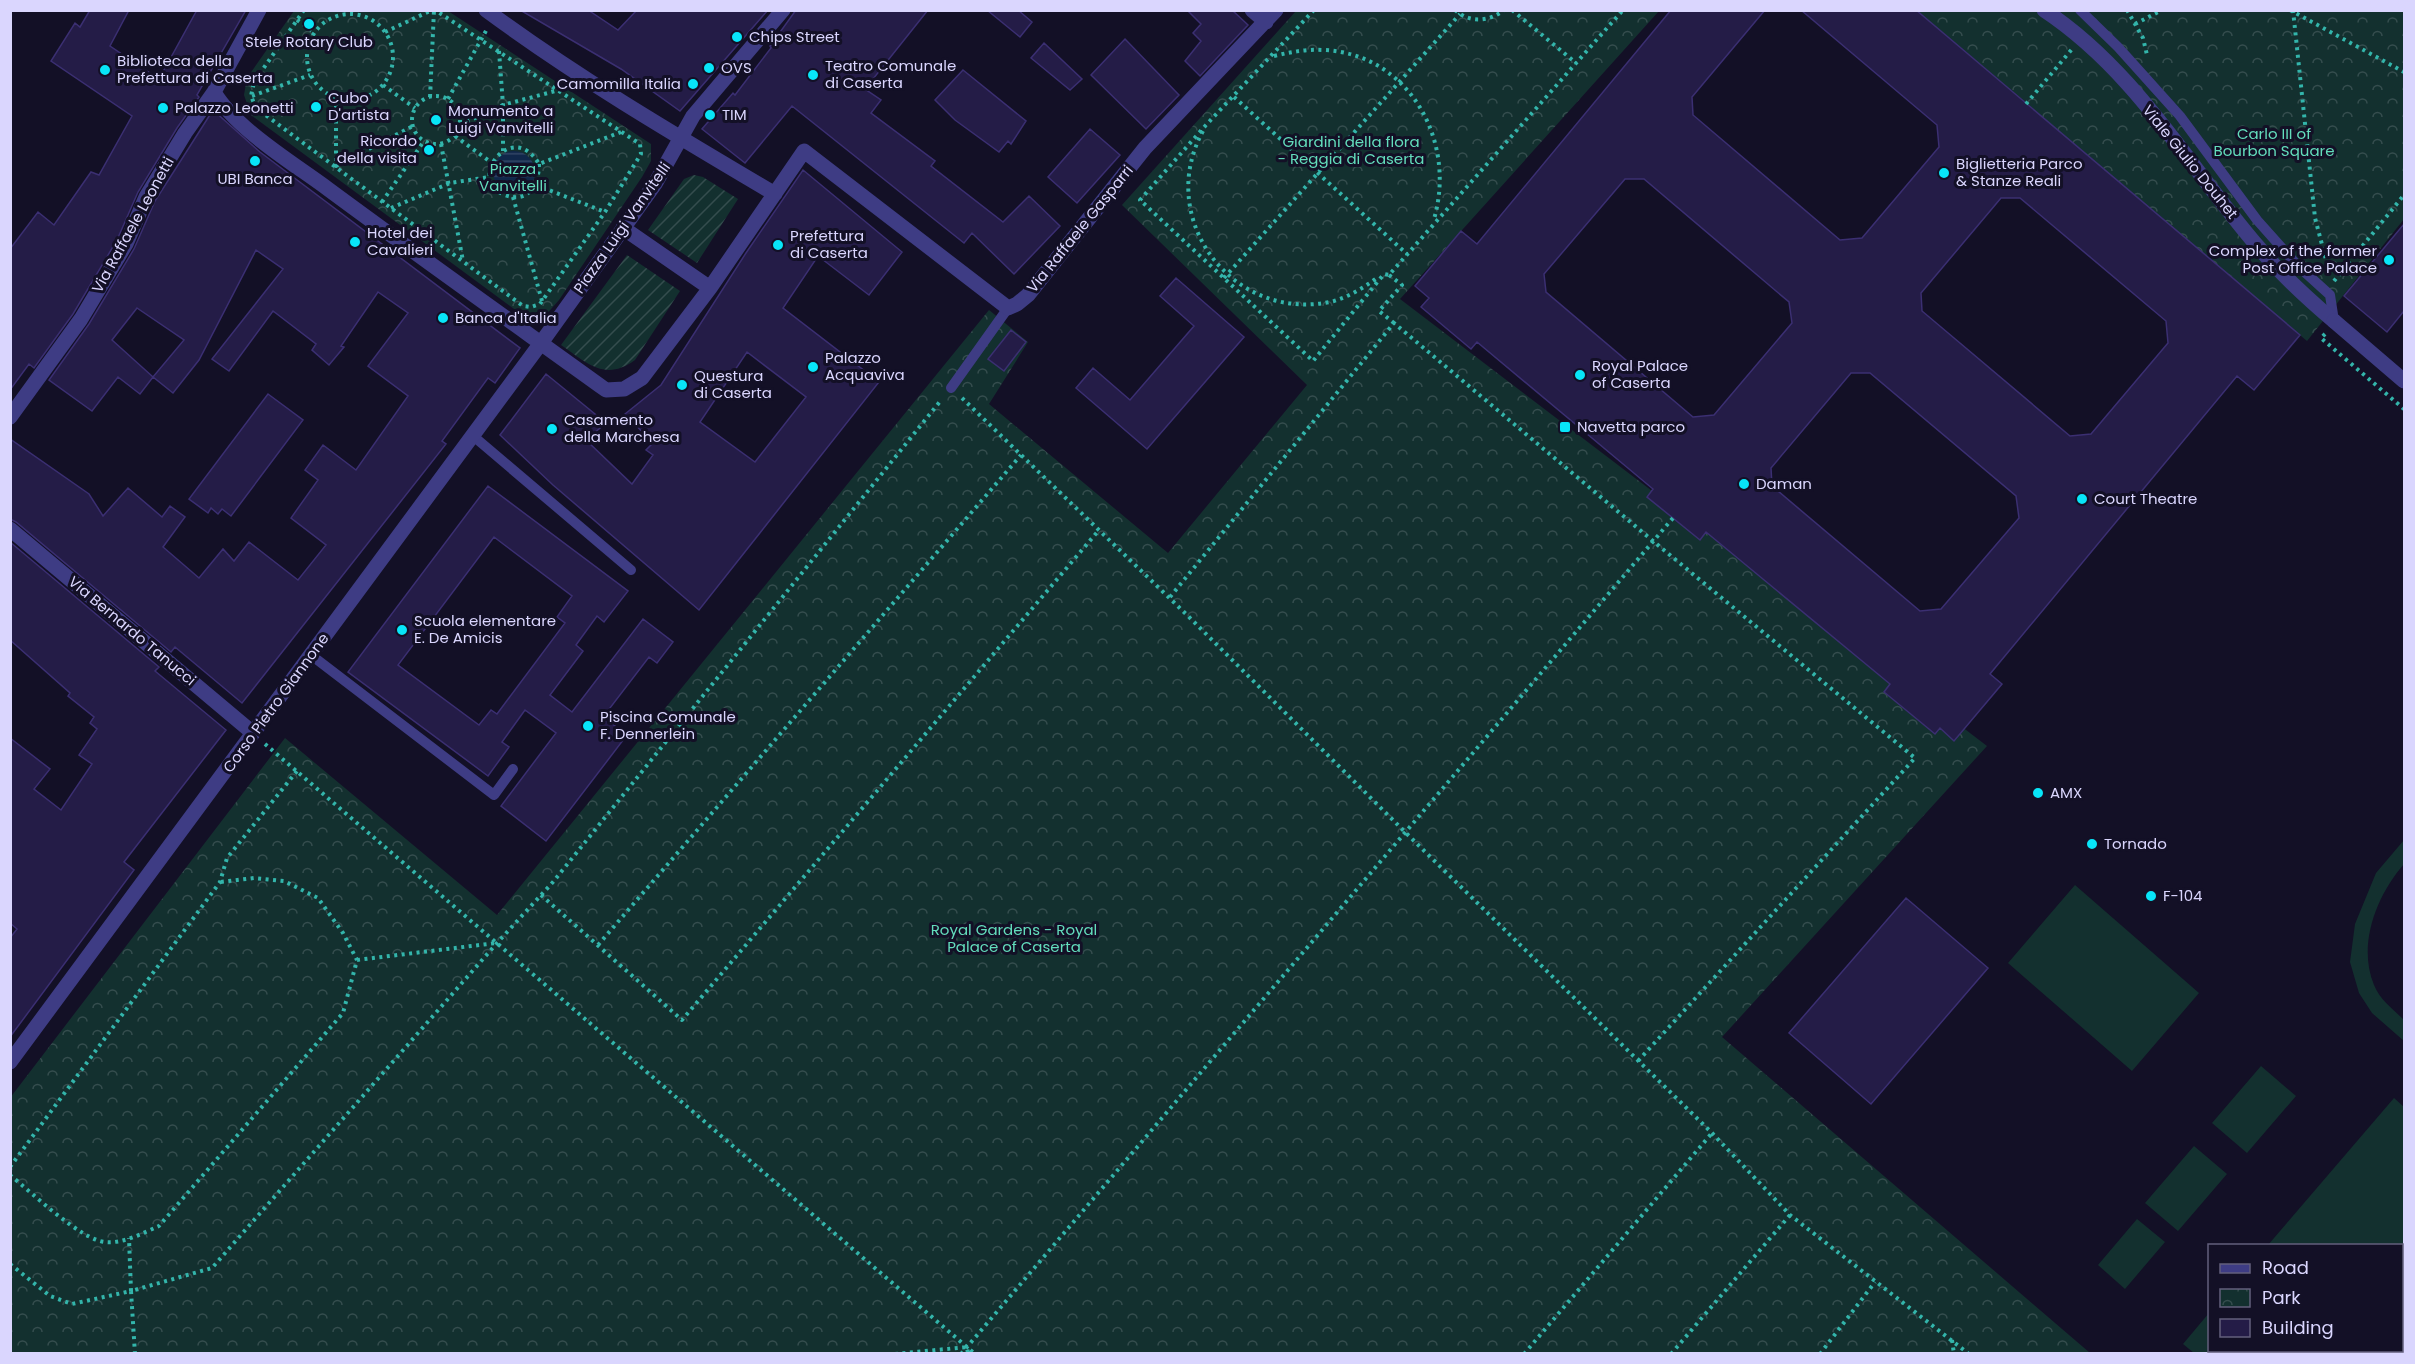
<svg xmlns="http://www.w3.org/2000/svg" width="2415" height="1364" font-family="Poppins,sans-serif">
<style>
.grass{fill:#13302f}
.park{fill:url(#park-crowns)}
.garden{fill:url(#garden-furrows)}
.water{fill:url(#water-rules)}
.building{fill:#241c47;stroke:#3b2f72;stroke-width:1.5;fill-rule:evenodd}
.lines{fill:none;stroke-linecap:round;stroke-linejoin:round}
.path{stroke:#33b5ab;stroke-width:4;stroke-dasharray:3 4.5;stroke-linecap:butt}
.service{stroke:#3e3c84;stroke-width:10}
.pedestrian{stroke:#3e3c84;stroke-width:15}
.minor{stroke:#3e3c84;stroke-width:15}
.poi-dot{fill:#08e5f8;stroke:#131026;stroke-width:2}
.labels{text-anchor:middle;stroke-width:6;stroke-linejoin:round;paint-order:stroke}
.poi-label{font-size:15px;fill:#dad6fe;stroke:#131026;text-anchor:start}
.park-label{font-size:15px;fill:#63ddbc;stroke:#131026}
.street-label{font-size:15px;fill:#dad6fe;stroke:#131026}
</style>
<defs>
<pattern id="park-crowns" width="20" height="18" patternUnits="userSpaceOnUse" patternTransform="scale(1.5)"><rect width="20" height="18" fill="#13302f"/><path d="M2 6a3 3 0 1 1 6 0M12 15a3 3 0 1 1 6 0" fill="none" stroke="#354d4e"/></pattern>
<pattern id="garden-furrows" width="10" height="10" patternUnits="userSpaceOnUse" patternTransform="scale(1.5)"><rect width="10" height="10" fill="#13302f"/><path d="M-1 1l2-2M0 10L10 0M9 11l2-2" fill="none" stroke="#354d4e"/></pattern>
<pattern id="water-rules" width="6" height="5" patternUnits="userSpaceOnUse" patternTransform="scale(1.5)"><rect width="6" height="5" fill="#10274a"/><path d="M0 2.5h6" fill="none" stroke="#324665"/></pattern>
</defs>
<rect width="100%" height="100%" fill="#131026"/>
<path class="grass" d="M 2404,840 L 2404,864 C 2377,895 2357,944 2374,985 C 2380,1000 2393,1009 2404,1020 L 2404,1041 L 2372,1013 L 2359,993 L 2350,962 L 2355,924 L 2376,873 Z
M 2075,885 L 2199,993 L 2132,1071 L 2008,963 Z
M 2261,1066 L 2296,1096 L 2247,1153 L 2212,1123 Z
M 2394,1098 L 2404,1107 L 2404,1353 L 2194,1353 L 2183,1344 L 2209,1313 L 2210,1350 L 2402,1350 L 2402,1246 L 2268,1245 Z
M 2194,1146 L 2227,1174 L 2178,1231 L 2145,1203 Z
M 2137,1219 L 2165,1242 L 2125,1289 L 2098,1265 Z"/>
<path class="park" d="M 294,11 L 448,11 L 651,144 L 651,161 L 642,177 L 559,300 L 544,317 L 525,317 L 251,115 L 244,95 L 247,78 Z
M 1296,11 L 1659,11 L 1400,299 L 1987,746 L 1722,1037 L 2090,1353 L 11,1353 L 10,1098 L 285,738 L 497,915 L 989,310 L 1028,342 L 989,404 L 1168,553 L 1307,385 L 1122,205 Z
M 1916,11 L 2404,11 L 2404,219 L 2307,341 Z"/>
<path class="garden" d="M 694,175 L 703,177 L 738,199 L 697,263 L 648,230 L 684,179 Z
M 627,255 L 680,291 L 635,360 C 605,382 587,363 561,345 Z"/>
<path class="water" d="M493 172a21 21 0 1 1 42 0a21 21 0 1 1-42 0Z"/>
<path class="building" d="M 90,10 L 129,10 L 110,46 L 159,79 L 197,10 L 246,10 L 197,95 L 199,97 L 177,128 L 138,192 L 117,240 L 73,314 L 34,368 L 29,364 L 10,390 L 10,249 L 38,212 L 54,225 L 91,172 L 99,175 L 132,116 L 51,61 L 75,23 L 80,27 Z
M 520,10 L 588,10 L 618,30 L 637,10 L 768,10 L 680,111 L 621,69 Z
M 796,10 L 928,10 L 865,89 L 881,100 L 871,113 L 935,161 L 931,166 L 1003,222 L 1029,196 L 1060,226 L 1014,274 L 972,233 L 964,243 L 792,106 L 745,163 L 702,129 L 733,93 L 735,95 L 771,48 L 770,46 Z
M 987,10 L 1018,10 L 1032,22 L 1020,37 Z
M 1187,10 L 1232,10 L 1248,25 L 1200,76 L 1185,61 L 1201,41 L 1193,33 L 1201,24 Z
M 1671,10 L 1765,10 L 1692,97 L 1693,115 L 1840,240 L 1862,238 L 1939,147 L 1937,125 L 1801,10 L 1916,10 L 2300,335 L 2254,390 L 2237,376 L 1990,674 L 2002,684 L 1954,741 L 1940,728 L 1935,734 L 1884,692 L 1890,684 L 1706,532 L 1700,540 L 1647,497 L 1653,489 L 1477,342 L 1471,349 L 1421,307 L 1429,298 L 1415,286 L 1461,231 L 1477,244 ZM 1625,179 L 1644,179 L 1789,302 L 1792,323 L 1714,415 L 1693,417 L 1546,292 L 1544,274 ZM 2001,198 L 2020,198 L 2166,321 L 2168,343 L 2091,434 L 2070,436 L 1922,311 L 1921,293 ZM 1851,373 L 1870,373 L 2016,496 L 2019,518 L 1941,609 L 1920,611 L 1772,486 L 1771,468 Z
M 1125,39 L 1179,95 L 1146,129 L 1091,75 Z
M 1044,43 L 1082,79 L 1070,90 L 1031,58 Z
M 963,70 L 1026,121 L 1011,144 L 1008,141 L 999,152 L 955,120 L 935,100 Z
M 213,110 L 260,152 L 520,348 L 495,383 L 488,378 L 442,441 L 446,444 L 242,703 L 175,647 L 171,652 L 16,522 L 10,519 L 10,439 L 89,494 L 103,516 L 128,488 L 162,517 L 170,506 L 185,517 L 163,547 L 199,578 L 223,549 L 234,561 L 249,542 L 298,580 L 326,545 L 291,518 L 318,480 L 305,470 L 323,445 L 356,470 L 408,396 L 368,366 L 408,313 L 378,292 L 341,346 L 344,347 L 329,365 L 312,350 L 316,344 L 273,311 L 229,371 L 212,359 L 283,269 L 256,250 L 199,360 L 173,393 L 153,377 L 140,394 L 118,377 L 92,411 L 49,380 L 89,324 L 134,249 L 155,201 ZM 137,308 L 184,340 L 153,377 L 112,340 Z
M 1090,129 L 1120,155 L 1077,203 L 1048,177 Z
M 803,170 L 902,252 L 869,295 L 818,256 L 783,308 L 879,382 L 699,610 L 553,485 L 500,435 L 546,374 L 606,423 L 586,440 L 632,484 L 653,455 L 646,450 L 653,443 L 625,414 L 661,385 L 746,253 ZM 747,352 L 806,397 L 755,462 L 700,422 Z
M 2404,224 L 2404,311 L 2387,332 L 2344,296 Z
M 1176,278 L 1244,337 L 1147,449 L 1076,388 L 1093,368 L 1130,400 L 1194,326 L 1160,296 Z
M 1011,330 L 1026,342 L 1004,371 L 988,359 Z
M 268,394 L 303,420 L 231,516 L 222,509 L 218,514 L 211,508 L 208,513 L 189,499 Z
M 488,486 L 628,591 L 604,622 L 597,616 L 576,645 L 583,651 L 550,695 L 572,712 L 643,619 L 673,642 L 657,663 L 649,657 L 603,717 L 627,735 L 546,841 L 501,806 L 556,733 L 525,710 L 502,742 L 509,747 L 488,776 L 348,672 ZM 494,537 L 572,596 L 557,617 L 565,623 L 497,714 L 491,710 L 479,725 L 398,665 Z
M 10,542 L 159,667 L 155,671 L 226,730 L 124,862 L 134,870 L 10,1037 L 10,938 L 17,929 L 10,923 L 10,738 L 50,769 L 34,789 L 61,810 L 92,764 L 79,755 L 97,729 L 90,723 L 94,717 L 68,696 L 70,693 L 10,640 Z
M 1906,898 L 1988,968 L 1871,1104 L 1789,1033 Z"/>
<g class="lines">
<path class="path" d="M 304,10 L 254,82 L 251,96 L 256,108 L 523,306 L 531,307 L 540,304 L 605,212 L 641,154 L 640,144 L 435,10
M 1314,10 L 1206,125 L 1140,200 L 1313,361 L 1384,274 L 1389,275 L 1623,10
M 1455,10 C 1469,23 1489,22 1504,10
M 1512,10 L 1576,63
M 2127,10 L 2143,38 L 2147,55
M 2290,10 L 2404,72
M 2293,10 L 2315,218 L 2330,275
M307 57a43 43 0 1 1 86 0a43 43 0 1 1-86 0Z
M 297,20 L 314,32
M 2135,24 L 2162,10
M 385,32 L 432,10
M 499,51 L 503,105 L 503,151
M 1274,56 C 1291,52 1306,49 1324,50 C 1409,54 1457,141 1434,219
M 383,85 L 415,108
M 252,96 L 310,75
M412 120a24 24 0 1 1 48 0a24 24 0 1 1-48 0Z
M 430,97 L 434,10
M 1234,97 L 1407,254
M 336,98 L 336,166 L 413,126
M 448,99 L 487,29
M 2026,104 L 2072,49
M 460,125 L 503,105 L 559,90
M 1203,131 C 1154,220 1235,325 1334,301 C 1350,296 1365,287 1378,277
M 455,136 L 492,163
M 441,144 L 463,261
M 539,164 C 539,184 529,204 505,195 C 465,181 512,118 539,164 L 621,132
M 536,185 L 605,212
M 513,197 L 542,301
M 382,202 L 424,141
M 391,208 L 450,183 L 489,177
M 1389,275 L 1402,285 L 1379,311 L 1394,323
M 1224,278 L 1460,14
M 2334,281 L 2404,195
M 2325,334 L 2321,338 L 2404,409
M 962,398 L 1187,615 L 1405,832 L 1712,1133 L 1790,1215 L 1969,1354
M 1170,597 L 1394,323 L 1653,541 L 1915,758 L 1638,1061
M 265,744 L 975,1354
M 541,895 L 682,1020 L 1099,530
M 598,945 L 1021,455
M 357,960 L 496,943
M 10,1167 L 220,882 L 227,858 L 297,771
M 10,1175 C 31,1192 81,1240 105,1242 C 123,1244 143,1233 159,1226 L 343,1013 L 357,960 L 343,933 L 318,898 L 284,881 L 254,878 L 220,882
M 10,1264 L 50,1296 L 72,1304 L 131,1291 L 129,1238
M 1952,1340 L 1954,1354
M 135,1354 L 131,1291 L 212,1268 L 497,943 L 553,882 L 942,399
M 895,1354 L 967,1347 L 968,1354
M 961,1354 L 1673,518
M 1524,1354 L 1712,1133
M 1671,1354 L 1790,1215
M 1820,1354 L 1875,1282"/>
<path class="service" d="M 2080,10 L 2118,47 L 2180,116 L 2257,220 L 2298,266 L 2330,295 L 2334,321
M 951,388 L 1008,308
M 472,435 L 631,570
M 311,655 L 494,795 L 513,769"/>
<path class="pedestrian" d="M 2044,10 C 2135,70 2189,167 2259,248 C 2281,274 2308,299 2334,321"/>
<path class="minor" d="M 259,10 L 214,92 C 236,129 293,163 328,189 C 420,257 513,323 606,390 L 624,389 L 642,378 L 710,288 L 804,151 L 1008,308 L 1017,304 L 1028,295 L 1145,148 L 1276,10
M 486,10 C 578,78 677,136 775,194
M 1252,10 L 1266,22
M 623,228 L 710,288
M 2334,321 L 2404,381
M 10,417 L 81,319 L 126,244 L 146,197 L 185,133 L 214,92
M 10,529 L 253,733
M 10,1062 L 541,343 L 655,184 L 693,116 L 783,10"/>
</g>
<g class="poi-dot">
<circle cx="309" cy="24" r="6"/>
<circle cx="737" cy="37" r="6"/>
<circle cx="709" cy="68" r="6"/>
<circle cx="105" cy="70" r="6"/>
<circle cx="813" cy="75" r="6"/>
<circle cx="693" cy="84" r="6"/>
<circle cx="316" cy="107" r="6"/>
<circle cx="163" cy="108" r="6"/>
<circle cx="710" cy="115" r="6"/>
<circle cx="436" cy="120" r="6"/>
<circle cx="429" cy="150" r="6"/>
<circle cx="255" cy="161" r="6"/>
<circle cx="1944" cy="173" r="6"/>
<circle cx="355" cy="242" r="6"/>
<circle cx="778" cy="245" r="6"/>
<circle cx="2389" cy="260" r="6"/>
<circle cx="443" cy="318" r="6"/>
<circle cx="813" cy="367" r="6"/>
<circle cx="1580" cy="375" r="6"/>
<circle cx="682" cy="385" r="6"/>
<rect x="1559" y="421" width="12" height="12" rx="3"/>
<circle cx="552" cy="429" r="6"/>
<circle cx="1744" cy="484" r="6"/>
<circle cx="2082" cy="499" r="6"/>
<circle cx="402" cy="630" r="6"/>
<circle cx="588" cy="726" r="6"/>
<circle cx="2038" cy="793" r="6"/>
<circle cx="2092" cy="844" r="6"/>
<circle cx="2151" cy="896" r="6"/>
</g>
<g class="labels">
<g class="poi-label">
<text x="749" y="42">Chips Street</text>
<text x="309" y="47" text-anchor="middle">Stele Rotary Club</text>
<text x="117" y="66">Biblioteca della<tspan x="117" dy="17">Prefettura di Caserta</tspan></text>
<text x="825" y="71">Teatro Comunale<tspan x="825" dy="17">di Caserta</tspan></text>
<text x="721" y="73">OVS</text>
<text x="681" y="89" text-anchor="end">Camomilla Italia</text>
<text x="328" y="103">Cubo<tspan x="328" dy="17">D'artista</tspan></text>
<text x="175" y="113">Palazzo Leonetti</text>
<text x="448" y="116">Monumento a<tspan x="448" dy="17">Luigi Vanvitelli</tspan></text>
<text x="722" y="120">TIM</text>
<text x="417" y="146" text-anchor="end">Ricordo<tspan x="417" dy="17">della visita</tspan></text>
<text x="1956" y="169">Biglietteria Parco<tspan x="1956" dy="17">&amp; Stanze Reali</tspan></text>
<text x="255" y="184" text-anchor="middle">UBI Banca</text>
<text x="367" y="238">Hotel dei<tspan x="367" dy="17">Cavalieri</tspan></text>
<text x="790" y="241">Prefettura<tspan x="790" dy="17">di Caserta</tspan></text>
<text x="2377" y="256" text-anchor="end">Complex of the former<tspan x="2377" dy="17">Post Office Palace</tspan></text>
<text x="455" y="323">Banca d'Italia</text>
<text x="825" y="363">Palazzo<tspan x="825" dy="17">Acquaviva</tspan></text>
<text x="1592" y="371">Royal Palace<tspan x="1592" dy="17">of Caserta</tspan></text>
<text x="694" y="381">Questura<tspan x="694" dy="17">di Caserta</tspan></text>
<text x="564" y="425">Casamento<tspan x="564" dy="17">della Marchesa</tspan></text>
<text x="1577" y="432">Navetta parco</text>
<text x="1756" y="489">Daman</text>
<text x="2094" y="504">Court Theatre</text>
<text x="414" y="626">Scuola elementare<tspan x="414" dy="17">E. De Amicis</tspan></text>
<text x="600" y="722">Piscina Comunale<tspan x="600" dy="17">F. Dennerlein</tspan></text>
<text x="2050" y="798">AMX</text>
<text x="2104" y="849">Tornado</text>
<text x="2163" y="901">F-104</text>
</g>
<g class="park-label">
<text x="2274" y="139">Carlo III of<tspan x="2274" dy="17">Bourbon Square</tspan></text>
<text x="1351" y="147">Giardini della flora<tspan x="1351" dy="17">- Reggia di Caserta</tspan></text>
<text x="513" y="174">Piazza<tspan x="513" dy="17">Vanvitelli</tspan></text>
<text x="1014" y="935">Royal Gardens - Royal<tspan x="1014" dy="17">Palace of Caserta</tspan></text>
</g>
<g class="street-label">
<text transform="translate(2190 162) rotate(51)" y="5">Viale Giulio Douhet</text>
<text transform="translate(133 225) rotate(-61)" y="5">Via Raffaele Leonetti</text>
<text transform="translate(622 228) rotate(-55)" y="5">Piazza Luigi Vanvitelli</text>
<text transform="translate(1080 229) rotate(-51)" y="5">Via Raffaele Gasparri</text>
<text transform="translate(132 631) rotate(40)" y="5">Via Bernardo Tanucci</text>
<text transform="translate(276 703) rotate(-54)" y="5">Corso Pietro Giannone</text>
</g>
</g>
<rect width="2415" height="1364" fill="none" stroke="#dad6fe" stroke-width="24"/>
<rect x="2208" y="1244" width="195" height="108" fill="#131026" stroke="#635f7c" stroke-width="1.5"/>
<rect x="2220" y="1264" width="30" height="9" fill="#3e3c84" stroke="#635f7c" stroke-width="1.5"/>
<text x="2262" y="1274" font-size="18" fill="#dad6fe">Road</text>
<rect x="2220" y="1289" width="30" height="18" fill="url(#park-crowns)" stroke="#635f7c" stroke-width="1.5"/>
<text x="2262" y="1304" font-size="18" fill="#dad6fe">Park</text>
<rect x="2220" y="1319" width="30" height="18" fill="#241c47" stroke="#635f7c" stroke-width="1.5"/>
<text x="2262" y="1334" font-size="18" fill="#dad6fe">Building</text>
</svg>
